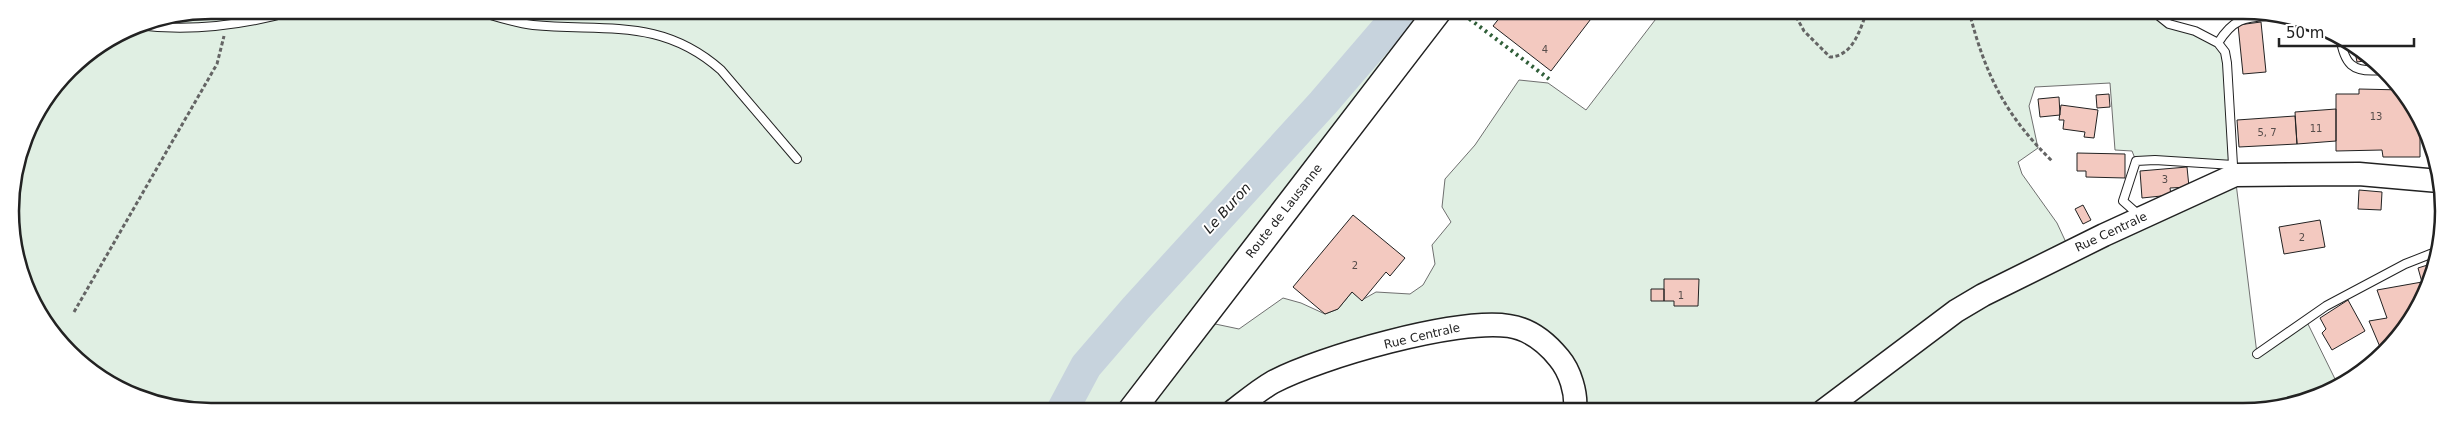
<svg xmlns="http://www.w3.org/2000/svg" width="2454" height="422" font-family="'DejaVu Sans',sans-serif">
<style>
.green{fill:#e0efe3;stroke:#6f6f6f}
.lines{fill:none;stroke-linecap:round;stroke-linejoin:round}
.river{stroke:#c7d3dd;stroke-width:32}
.building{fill:#f3c9c0;stroke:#222}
.lane-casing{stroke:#222;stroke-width:10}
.secondary-casing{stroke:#222;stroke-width:25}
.primary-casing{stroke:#222;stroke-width:29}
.path{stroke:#646464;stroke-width:3;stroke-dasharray:4 2.5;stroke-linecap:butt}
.lane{stroke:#fff;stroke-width:8}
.secondary{stroke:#fff;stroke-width:22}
.primary{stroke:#fff;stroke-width:26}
.hedge{stroke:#2f5e38;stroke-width:4;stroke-dasharray:2.5 4;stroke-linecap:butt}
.labels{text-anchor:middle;stroke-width:4;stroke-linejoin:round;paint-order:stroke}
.number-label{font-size:10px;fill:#564c4a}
.street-label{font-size:12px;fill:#222;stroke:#fff}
.water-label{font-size:14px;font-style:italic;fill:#222;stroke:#fff}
.rim{fill:none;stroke:#222;stroke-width:2.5}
</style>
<rect width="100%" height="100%" fill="#fff"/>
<path class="green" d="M 211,10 L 1438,11 L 1201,321 L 1239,329 L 1283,298 L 1301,303 L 1325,314 L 1338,309 L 1352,292 L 1362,300 L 1376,292 L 1410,294 L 1423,285 L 1435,264 L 1432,245 L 1451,222 L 1442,207 L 1445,179 L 1475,145 L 1519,80 L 1548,83 L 1586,110 L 1662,11 L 2154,12 L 2161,19 L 2195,31 L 2225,52 L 2233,165 L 2136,161 L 2132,151 L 2115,150 L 2110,83 L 2035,87 L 2029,106 L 2038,148 L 2018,162 L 2022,174 L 2057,223 L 2070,251 L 2235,175 L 2257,354 L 2306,320 L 2336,381 L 2377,359 L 2332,391 L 2256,412 L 1575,411 L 1574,391 L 1526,331 L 1372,348 L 1233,411 L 185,410 L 122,391 L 60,343 L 21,275 L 10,198 L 25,134 L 69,69 L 134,25 Z"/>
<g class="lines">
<path class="river" d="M 1062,411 L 1086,366 L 1136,308 L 1323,103 L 1402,11"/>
</g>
<path class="building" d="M 1505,11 L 1597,11 L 1551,71 L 1493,26 Z
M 2261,22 L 2266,72 L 2243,74 L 2238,25 Z
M 2354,47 L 2370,60 L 2357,62 Z
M 2359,89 L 2403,90 L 2420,124 L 2420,157 L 2383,157 L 2382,150 L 2336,151 L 2336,94 L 2359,94 Z
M 2109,94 L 2110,107 L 2097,108 L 2096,95 Z
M 2059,97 L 2060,115 L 2040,117 L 2038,99 Z
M 2061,105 L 2098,110 L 2094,138 L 2084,137 L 2085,132 L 2063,129 L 2064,120 L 2059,120 Z
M 2336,109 L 2336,141 L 2297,144 L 2295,112 Z
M 2295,116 L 2297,144 L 2239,147 L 2237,120 Z
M 2430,145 L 2437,159 L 2438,166 L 2430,166 Z
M 2077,153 L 2125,154 L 2125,178 L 2086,177 L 2086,171 L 2077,171 Z
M 2187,167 L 2189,187 L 2170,188 L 2171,195 L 2142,198 L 2140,171 Z
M 2359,190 L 2382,192 L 2381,210 L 2358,209 Z
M 2083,205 L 2091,220 L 2083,224 L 2075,209 Z
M 1353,215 L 1405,258 L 1390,276 L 1386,272 L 1362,301 L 1352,292 L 1338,309 L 1325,314 L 1293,287 Z
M 2320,220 L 2325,247 L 2284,254 L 2279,227 Z
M 2434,263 L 2425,293 L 2418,268 Z
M 1664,279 L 1699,279 L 1698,306 L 1674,306 L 1674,301 L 1664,301 Z
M 2422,282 L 2425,293 L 2423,300 L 2383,354 L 2369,321 L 2387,318 L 2377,290 Z
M 1651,289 L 1664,289 L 1664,301 L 1651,301 Z
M 2348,300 L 2365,331 L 2332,350 L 2322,333 L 2326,329 L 2320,318 Z"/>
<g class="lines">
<defs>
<path id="lane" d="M 473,10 C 493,15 513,23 533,25 C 605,32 661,17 721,70 L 797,159
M 2154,12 L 2169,24 L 2195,31 L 2218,43
M 137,25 C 191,32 245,25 297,10
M 2340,36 C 2344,64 2352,73 2381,70
M 2233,165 L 2227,63 L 2225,52 L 2218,43 C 2236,14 2249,18 2279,15
M 2140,216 L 2123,201 L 2136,161 L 2155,160 L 2233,165 L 2234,169
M 2257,354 L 2326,306 L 2405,264 L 2438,251"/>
<path id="secondary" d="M 1233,411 C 1246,401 1259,390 1273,382 C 1320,357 1457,318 1509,326 C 1529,329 1546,342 1559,358 C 1570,371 1577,393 1575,411
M 1823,411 L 1956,311 L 1983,295 L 2104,235 L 2235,175 L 2359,174 L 2439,181"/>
<path id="primary" d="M 1131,411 L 1438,11"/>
</defs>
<use href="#lane" class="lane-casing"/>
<use href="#secondary" class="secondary-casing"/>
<use href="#primary" class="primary-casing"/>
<path class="path" d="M 1793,11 L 1804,31 L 1830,57 C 1853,56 1860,30 1867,11
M 1969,11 C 1985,74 2005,115 2052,161
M 74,312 L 217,64 L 224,36"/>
<use href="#lane" class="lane"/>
<use href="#secondary" class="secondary"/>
<use href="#primary" class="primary"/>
<path class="hedge" d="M 1459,11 L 1549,79"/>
</g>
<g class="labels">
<g class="number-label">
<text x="1545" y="53">4</text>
<text x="2376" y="120">13</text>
<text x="2316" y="132">11</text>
<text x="2267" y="136">5, 7</text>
<text x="2165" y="183">3</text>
<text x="2302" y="241">2</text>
<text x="1355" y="269">2</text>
<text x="1681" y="299">1</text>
</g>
<g class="street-label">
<text transform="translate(1284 211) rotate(-52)" y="4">Route de Lausanne</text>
<text transform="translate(2111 232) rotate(-25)" y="4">Rue Centrale</text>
<text transform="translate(1422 336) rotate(-13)" y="4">Rue Centrale</text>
</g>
<g class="water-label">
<text transform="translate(1227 208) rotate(-48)" y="5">Le Buron</text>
</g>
</g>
<path d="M0 0H2454V422H0ZM211 19H2243A192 192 0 0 1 2435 211V211A192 192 0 0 1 2243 403H211A192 192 0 0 1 19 211V211A192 192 0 0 1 211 19Z" fill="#fff" fill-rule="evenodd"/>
<path class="rim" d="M211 19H2243A192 192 0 0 1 2435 211V211A192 192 0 0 1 2243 403H211A192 192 0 0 1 19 211V211A192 192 0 0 1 211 19Z"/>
<path d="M2279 38v8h135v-8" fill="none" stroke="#222222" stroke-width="2.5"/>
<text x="2286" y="38" font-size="15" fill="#222222" stroke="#ffffff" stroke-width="4" paint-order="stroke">50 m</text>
</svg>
